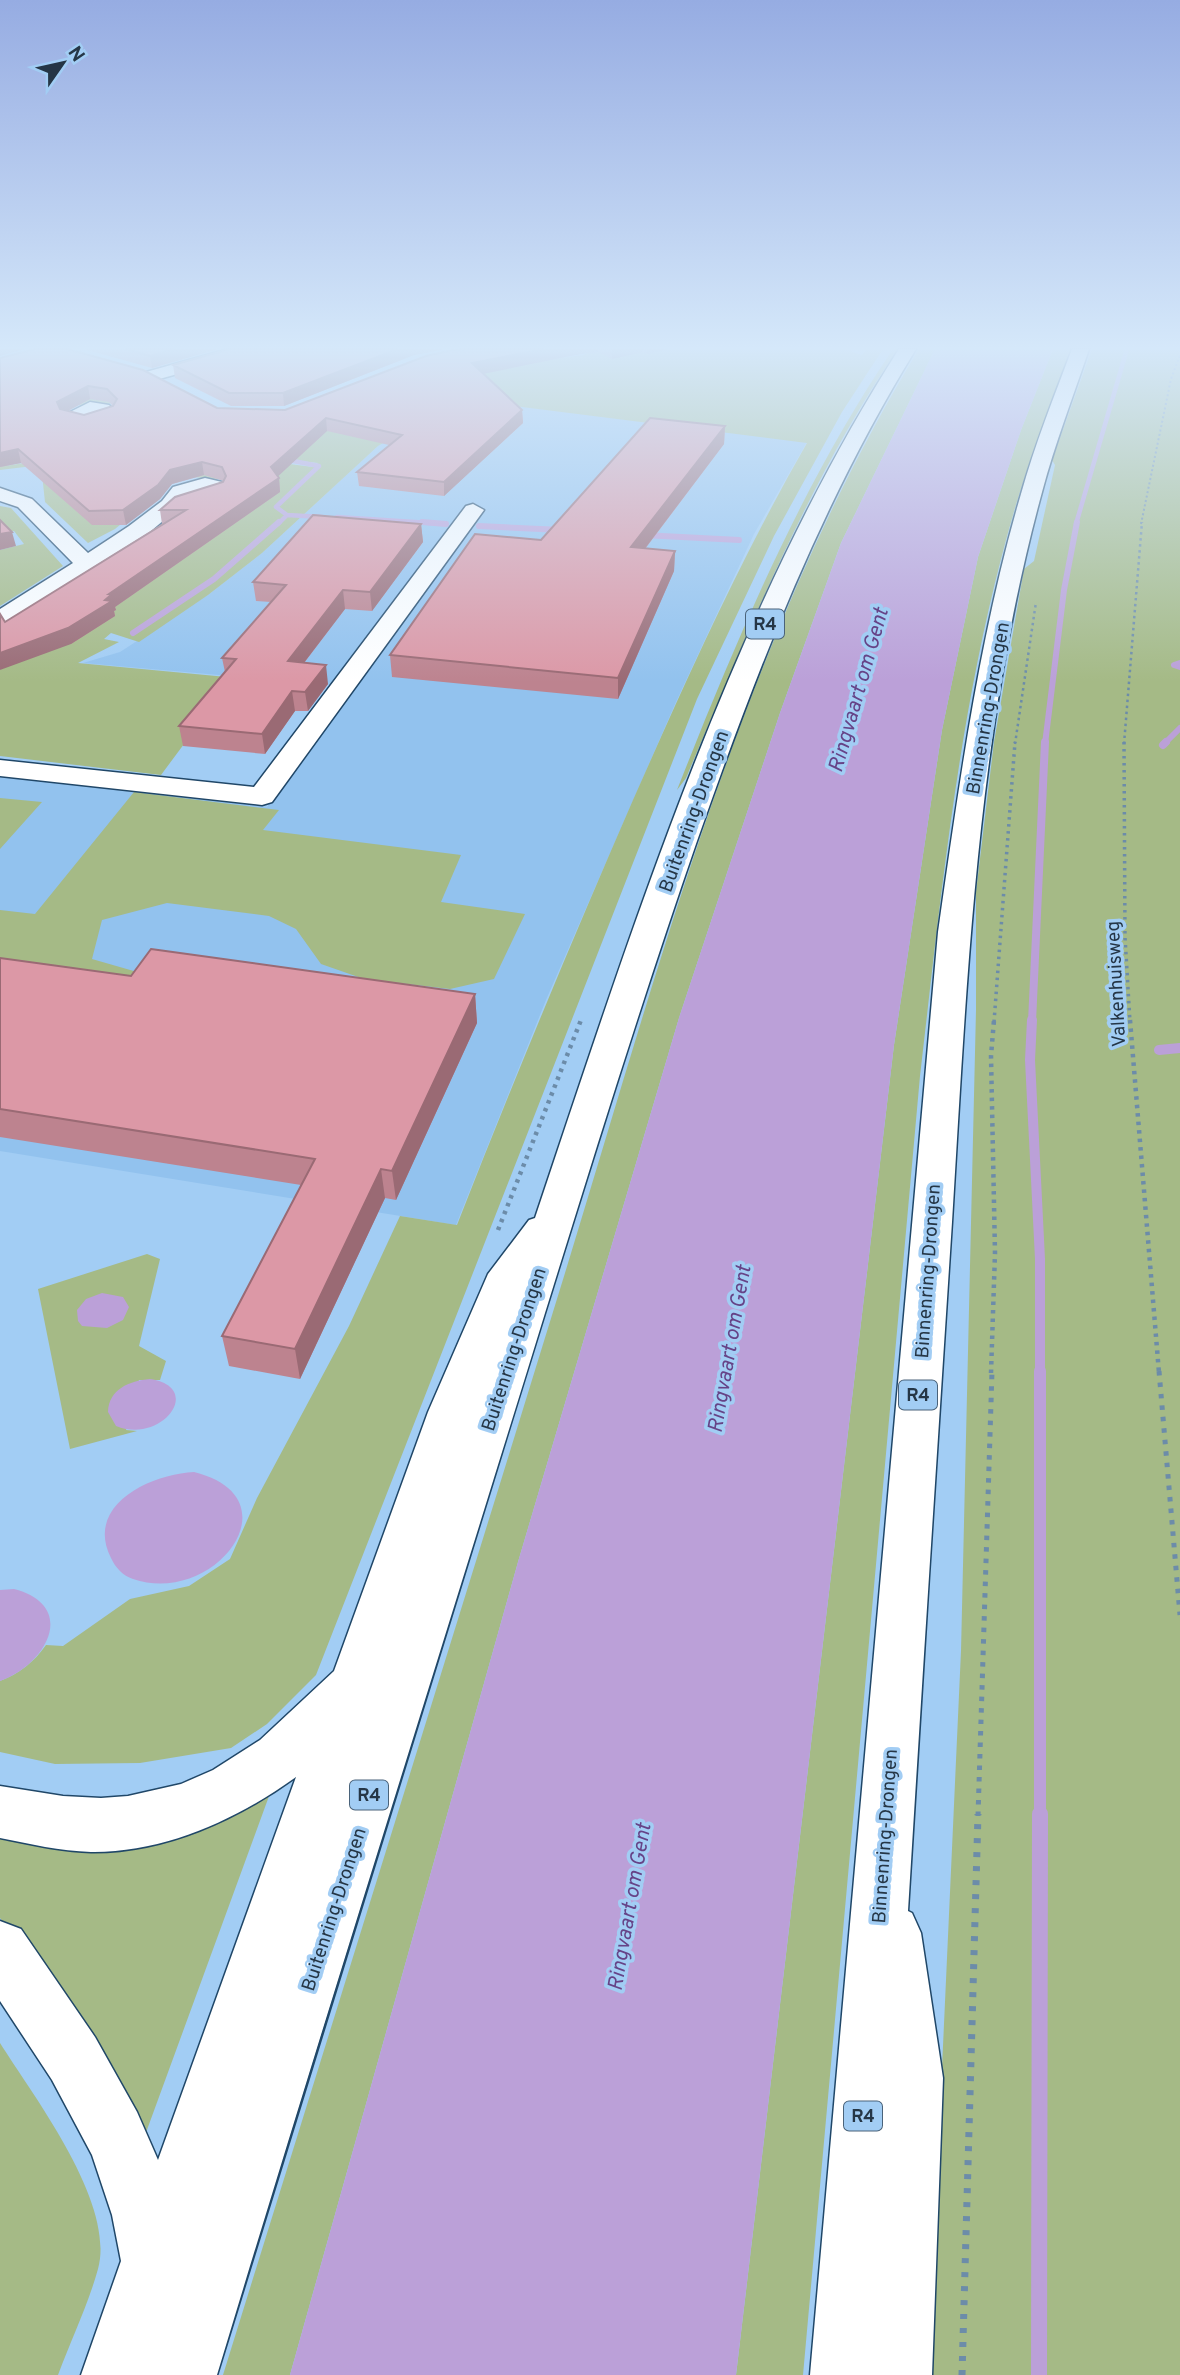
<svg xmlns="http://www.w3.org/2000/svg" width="1180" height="2375" font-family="Overpass,sans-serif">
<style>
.built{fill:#92c2ee}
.green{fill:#a5ba86}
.water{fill:#bba0d8}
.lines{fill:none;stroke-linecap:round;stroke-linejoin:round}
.stream-far5{stroke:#bba0d8;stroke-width:4.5}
.stream-far4{stroke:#bba0d8;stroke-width:6}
.stream-far3{stroke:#bba0d8;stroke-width:8}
.stream-far2{stroke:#bba0d8;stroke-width:10}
.stream-far1{stroke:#bba0d8;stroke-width:12}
.stream{stroke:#bba0d8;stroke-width:16}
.street-casing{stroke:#204768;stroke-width:3}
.highway-casing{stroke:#204768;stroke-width:3}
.path-far5{stroke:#6c8ca9;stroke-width:2;stroke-dasharray:2 2.5;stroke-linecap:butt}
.path-far4{stroke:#6c8ca9;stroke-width:2.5;stroke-dasharray:2.5 3.5;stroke-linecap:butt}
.path-far3{stroke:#6c8ca9;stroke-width:3.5;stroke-dasharray:2.5 4.5;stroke-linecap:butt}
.path-far2{stroke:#6c8ca9;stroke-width:4.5;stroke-dasharray:3.5 5;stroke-linecap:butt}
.path-far1{stroke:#6c8ca9;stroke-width:5;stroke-dasharray:4.5 7;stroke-linecap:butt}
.path{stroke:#6c8ca9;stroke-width:7;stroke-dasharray:5 9;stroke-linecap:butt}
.street{fill:#fff;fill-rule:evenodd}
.highway{fill:#fff;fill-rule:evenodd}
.wall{fill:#bd838f;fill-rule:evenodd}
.shaded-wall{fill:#9a6a74}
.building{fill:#dc98a6;stroke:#9a6a74;stroke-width:2;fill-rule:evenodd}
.labels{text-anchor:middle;stroke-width:7;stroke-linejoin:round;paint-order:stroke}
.shield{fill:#a2cdf4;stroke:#4a637a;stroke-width:2}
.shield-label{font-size:18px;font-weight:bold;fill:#253646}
.street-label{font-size:19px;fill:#253646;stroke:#a2cdf4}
.water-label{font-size:21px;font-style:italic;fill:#664387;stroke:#a2cdf4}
</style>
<rect width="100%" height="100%" fill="#a2cdf4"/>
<path class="built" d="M 475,401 L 807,442 L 754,534 L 676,702 L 546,1000 L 456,1225 L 0,1151 L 0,776 L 267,807 L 357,687 L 83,663 L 120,652 L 208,595 L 262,553 L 378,446 L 410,427 Z"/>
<path class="green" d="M 597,349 L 843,349 L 862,355 L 866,350 L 863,349 L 883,349 L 842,412 L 774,536 L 697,699 L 316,1675 L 267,1724 L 231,1748 L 140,1763 L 55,1764 L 0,1752 L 0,1681 C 19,1674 35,1661 46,1645 L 63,1646 L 130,1599 L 189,1586 L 230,1559 L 257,1498 L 349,1326 L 400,1216 L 457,1225 C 513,1082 572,940 633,800 C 687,678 741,558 807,443 L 475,401 L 410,427 L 378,446 L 262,553 L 208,595 L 139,642 L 111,633 L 104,639 L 119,642 L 78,663 L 258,680 L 187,740 L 161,775 L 0,756 L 0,670 L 181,510 L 240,481 L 180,476 L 115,529 L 88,543 L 45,502 L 41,465 L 0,470 L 0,459 L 5,466 L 140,445 L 313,467 L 318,463 L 153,444 L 0,448 L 41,389 L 116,403 L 81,406 L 65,397 L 52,413 L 242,433 L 383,382 L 583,355 Z
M 893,349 L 898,349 C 808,480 748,632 686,778 L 677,790 C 737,638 801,485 893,349 Z
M 919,349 L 935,349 L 841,543 L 780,713 L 679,1018 L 518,1562 L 290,2375 L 223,2375 C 337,2008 452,1640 565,1273 C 661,960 747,631 919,349 Z
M 1053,349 L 1072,349 C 1044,418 1019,487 1001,559 C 957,728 940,904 920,1076 L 803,2375 L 736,2375 L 894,1045 L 942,730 L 978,557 L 1021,430 Z
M 1092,349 L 1180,349 L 1180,2375 L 928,2375 L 961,1651 L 976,1010 L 976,892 L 994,742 L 1024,569 L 1034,561 L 1055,465 L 1052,460 Z
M 0,506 L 11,508 L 63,566 L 0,606 L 0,550 L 24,544 L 14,531 L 0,534 Z
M 134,792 L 279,810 L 263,830 L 461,855 L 441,902 L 525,914 L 494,979 L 450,989 L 364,979 L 321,964 L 296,929 L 269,916 L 167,903 L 102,920 L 92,959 L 158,978 L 0,985 L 0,910 L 35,914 Z
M 0,798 L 42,802 L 0,849 Z
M 147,1254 L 160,1259 L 139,1346 L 166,1361 L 160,1380 L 139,1380 L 126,1430 L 137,1431 L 70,1449 L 38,1289 Z
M 276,1777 L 144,2138 L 99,2057 L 0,1918 L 0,1829 Z
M 0,2043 C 34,2097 116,2203 98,2269 C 88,2305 71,2340 58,2375 L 0,2375 Z"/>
<path class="water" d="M 935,349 L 1053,349 L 1021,430 L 978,557 L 942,730 L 894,1045 L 736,2375 L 290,2375 L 518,1562 L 679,1018 L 780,713 L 841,543 Z
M 102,1293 L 123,1297 L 129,1307 L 123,1320 L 107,1328 L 82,1326 L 78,1321 L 77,1310 L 86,1299 Z
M 150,1379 C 205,1387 162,1445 116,1426 L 108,1412 C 109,1389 129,1381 150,1379 Z
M 194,1472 C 298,1498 214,1607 133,1579 C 123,1576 115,1567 111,1558 C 84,1505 151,1474 194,1472 Z
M 14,1589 C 79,1606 46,1665 0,1681 L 0,1590 Z"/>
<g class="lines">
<path class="stream-far5" d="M 283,459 L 319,466 L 276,507 L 287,515
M 337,517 L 446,524
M 278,524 L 287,515 L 322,517
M 1076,524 L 1127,349"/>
<path class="stream-far4" d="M 422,522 L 446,524
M 479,526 L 562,530
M 643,535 L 739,540
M 133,633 L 214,579 L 279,522
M 1180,663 L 1174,665 L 1180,667
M 1045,744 L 1064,590 L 1077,522
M 1164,744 L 1180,728"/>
<path class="stream-far3" d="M 1163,745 L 1166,742
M 1032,1022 L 1045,742"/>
<path class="stream-far2" d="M 1032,1020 L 1030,1060 L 1040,1259 L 1040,1373
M 1159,1050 L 1180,1048"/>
<path class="stream-far1" d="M 1040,1816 L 1040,1371"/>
<path class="stream" d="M 1039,2375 L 1040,1814"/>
<defs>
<path id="street" d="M 228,349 L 255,349 L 253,353 L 152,381 L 143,376 L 146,372 Z
M 90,402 L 109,405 L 117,413 L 115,417 L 86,426 L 64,420 L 62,416 Z
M 205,478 L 222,482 L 226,491 L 223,495 L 177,509 L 145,536 L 8,625 L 0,627 L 0,609 L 73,563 L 18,507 L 0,501 L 0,488 L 32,499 L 88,553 L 129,526 L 162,501 L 173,487 Z
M 473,504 L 484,510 L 272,802 L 262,805 L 0,776 L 0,760 L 254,787 L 466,506 Z"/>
<path id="highway" d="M 899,349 L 916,349 C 821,503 757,670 697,841 C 643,997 594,1155 545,1313 C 436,1667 324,2020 217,2375 L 81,2375 L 121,2261 L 112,2215 L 92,2155 L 52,2080 L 0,2001 L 0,1921 L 21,1929 L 95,2037 L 137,2112 L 158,2160 L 296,1777 C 238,1819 165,1853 91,1852 C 60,1851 30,1844 0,1838 L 0,1786 L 63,1796 L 101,1798 L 128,1796 L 181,1784 L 213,1770 L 260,1740 L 334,1671 L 428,1412 L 488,1274 L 529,1220 L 535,1218 C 633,926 732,610 899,349 Z
M 1072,349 L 1089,349 C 1073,397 1055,443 1042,492 C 977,729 967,978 952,1222 C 937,1452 922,1681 908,1911 L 912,1913 L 921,1933 L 943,2078 L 932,2375 L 810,2375 L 938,932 C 959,785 979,637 1021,494 C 1035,444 1054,397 1072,349 Z"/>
</defs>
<use href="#street" class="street-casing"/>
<use href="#highway" class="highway-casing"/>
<path class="path-far5" d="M 1141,524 L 1171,379 L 1180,355"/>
<path class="path-far4" d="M 1015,744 L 1036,602
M 1124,744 L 1142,522"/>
<path class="path-far3" d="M 1124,742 L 1125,937 L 1130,1022
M 994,1022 L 1015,742"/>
<path class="path-far2" d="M 1130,1020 L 1159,1373
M 498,1230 L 581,1020
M 991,1373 L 995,1253 L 991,1056 L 994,1020"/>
<path class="path-far1" d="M 1159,1371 L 1180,1615
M 978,1816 L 992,1371"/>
<path class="path" d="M 962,2375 L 978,1814"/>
<use href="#street" class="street"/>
<use href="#highway" class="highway"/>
</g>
<path class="wall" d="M 84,349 L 218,349 L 152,368 Z
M 230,349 L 445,349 L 414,355 L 284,406 L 231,406 L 175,378 L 173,365 Z
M 469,349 L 668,349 L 647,354 L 643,352 L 612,359 L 598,352 L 580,354 L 483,373 L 522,410 L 523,423 L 444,496 L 359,486 L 357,472 L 389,445 L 327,431 L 277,476 L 279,478 L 280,492 L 115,607 L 116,610 L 114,611 L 115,616 L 71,644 L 5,622 L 162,524 L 160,510 L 223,482 L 224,481 L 204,475 L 172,484 L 160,499 L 126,525 L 92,525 L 21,463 L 0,467 L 0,358 L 217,408 L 285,410 ZM 90,399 L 109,402 L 113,406 L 84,415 L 68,411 Z
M 725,426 L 724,444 L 645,549 L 675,551 L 674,571 L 618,699 L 392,677 L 390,655 L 541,540 Z
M 421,524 L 423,542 L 372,611 L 345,609 L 304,663 L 328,684 L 308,711 L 295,711 L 265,754 L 183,746 L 179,726 L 225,672 L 222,658 L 271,602 L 256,601 L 253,582 Z
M 0,958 L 131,976 L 475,994 L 477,1023 L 396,1200 L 385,1198 L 300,1379 L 229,1366 L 222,1336 L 301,1185 L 0,1137 Z"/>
<path class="shaded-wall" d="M 0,349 L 25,349 L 0,356 Z
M 173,349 L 218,349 L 152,368 L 150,356 Z
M 398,349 L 445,349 L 414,355 L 284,406 L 283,393 Z
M 543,349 L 598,349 L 598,352 L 580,354 L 473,376 L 472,363 Z
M 612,349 L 643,349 L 643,352 L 612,359 Z
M 647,349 L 668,349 L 647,354 Z
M 88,386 L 90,399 L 60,415 L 57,402 Z
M 522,410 L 523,423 L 444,496 L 444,482 Z
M 326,418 L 327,431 L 273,481 L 271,467 Z
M 725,426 L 724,444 L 631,567 L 631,547 Z
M 18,449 L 21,463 L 0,467 L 0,453 Z
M 202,462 L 204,475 L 172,484 L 160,499 L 126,525 L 123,510 L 170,470 Z
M 279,478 L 280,492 L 115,607 L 116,610 L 114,611 L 115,616 L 71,644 L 0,670 L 0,653 L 105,600 L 109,594 Z
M 421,524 L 423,542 L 372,611 L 370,592 Z
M 12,532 L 16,546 L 0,550 L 0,534 Z
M 675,551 L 674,571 L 618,699 L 618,678 Z
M 343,590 L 345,609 L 290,681 L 288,661 Z
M 326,665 L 328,684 L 308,711 L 305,692 Z
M 292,691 L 295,711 L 265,754 L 262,734 Z
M 475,994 L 477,1023 L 396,1200 L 392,1171 Z
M 381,1169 L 385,1198 L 300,1379 L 295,1349 Z"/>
<path class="building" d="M 35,349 L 67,349 L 143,370 L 217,408 L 285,410 L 426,356 L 453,350 L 469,349 L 543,349 L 472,363 L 522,410 L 444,482 L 357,472 L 402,435 L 326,418 L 271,467 L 279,478 L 109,594 L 112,594 L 105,600 L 112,601 L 68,628 L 0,653 L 0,614 L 5,622 L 186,510 L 160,510 L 175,497 L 223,482 L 226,476 L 222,467 L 202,462 L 170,470 L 158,485 L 123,510 L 89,511 L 18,449 L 0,453 L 0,358 ZM 88,386 L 107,389 L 117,399 L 113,406 L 84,415 L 60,409 L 57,402 Z
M 126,349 L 173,349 L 150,356 Z
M 230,349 L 398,349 L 283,393 L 229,393 L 173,365 Z
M 650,418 L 725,426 L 631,547 L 675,551 L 618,678 L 390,655 L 475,534 L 541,540 Z
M 313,515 L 421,524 L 370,592 L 343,590 L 288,661 L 326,665 L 305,692 L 292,691 L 262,734 L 179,726 L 236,659 L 222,658 L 286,585 L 253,582 Z
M 0,520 L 12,532 L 0,534 Z
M 151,949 L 475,994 L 392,1171 L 381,1169 L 295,1349 L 222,1336 L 315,1159 L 0,1109 L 0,958 L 131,976 Z"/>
<linearGradient id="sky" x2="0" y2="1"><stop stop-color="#96ace2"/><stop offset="0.51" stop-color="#d5e8fa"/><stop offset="1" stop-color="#d5e8fa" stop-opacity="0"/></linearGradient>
<rect width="1180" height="682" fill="url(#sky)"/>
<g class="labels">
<g class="shield">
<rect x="746" y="609.5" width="38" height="29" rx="5"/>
<rect x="899" y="1380.5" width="38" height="29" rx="5"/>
<rect x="350" y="1780.5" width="38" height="29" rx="5"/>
<rect x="844" y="2101.5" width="38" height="29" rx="5"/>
</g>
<g class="shield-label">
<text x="765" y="630">R4</text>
<text x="918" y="1401">R4</text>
<text x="369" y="1801">R4</text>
<text x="863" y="2122">R4</text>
</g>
<g class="street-label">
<text transform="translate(987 708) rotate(-80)" y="7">Binnenring-Drongen</text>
<text transform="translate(693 811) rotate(-70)" y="7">Buitenring-Drongen</text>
<text transform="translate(1115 984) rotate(-93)" y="7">Valkenhuisweg</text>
<text transform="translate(927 1271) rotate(-86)" y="7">Binnenring-Drongen</text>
<text transform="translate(513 1349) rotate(-72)" y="7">Buitenring-Drongen</text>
<text transform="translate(884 1836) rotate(-86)" y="7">Binnenring-Drongen</text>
<text transform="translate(333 1909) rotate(-72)" y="7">Buitenring-Drongen</text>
</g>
<g class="water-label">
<text transform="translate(858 690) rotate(-74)" y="7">Ringvaart om Gent</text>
<text transform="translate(729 1349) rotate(-80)" y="7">Ringvaart om Gent</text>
<text transform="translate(629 1907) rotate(-80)" y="7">Ringvaart om Gent</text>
</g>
</g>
<g transform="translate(63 63) rotate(56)" stroke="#a2cdf4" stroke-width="5" paint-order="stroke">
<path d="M0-5L12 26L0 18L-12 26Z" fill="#253646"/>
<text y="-10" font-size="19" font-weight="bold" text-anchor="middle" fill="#253646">N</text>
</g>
</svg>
